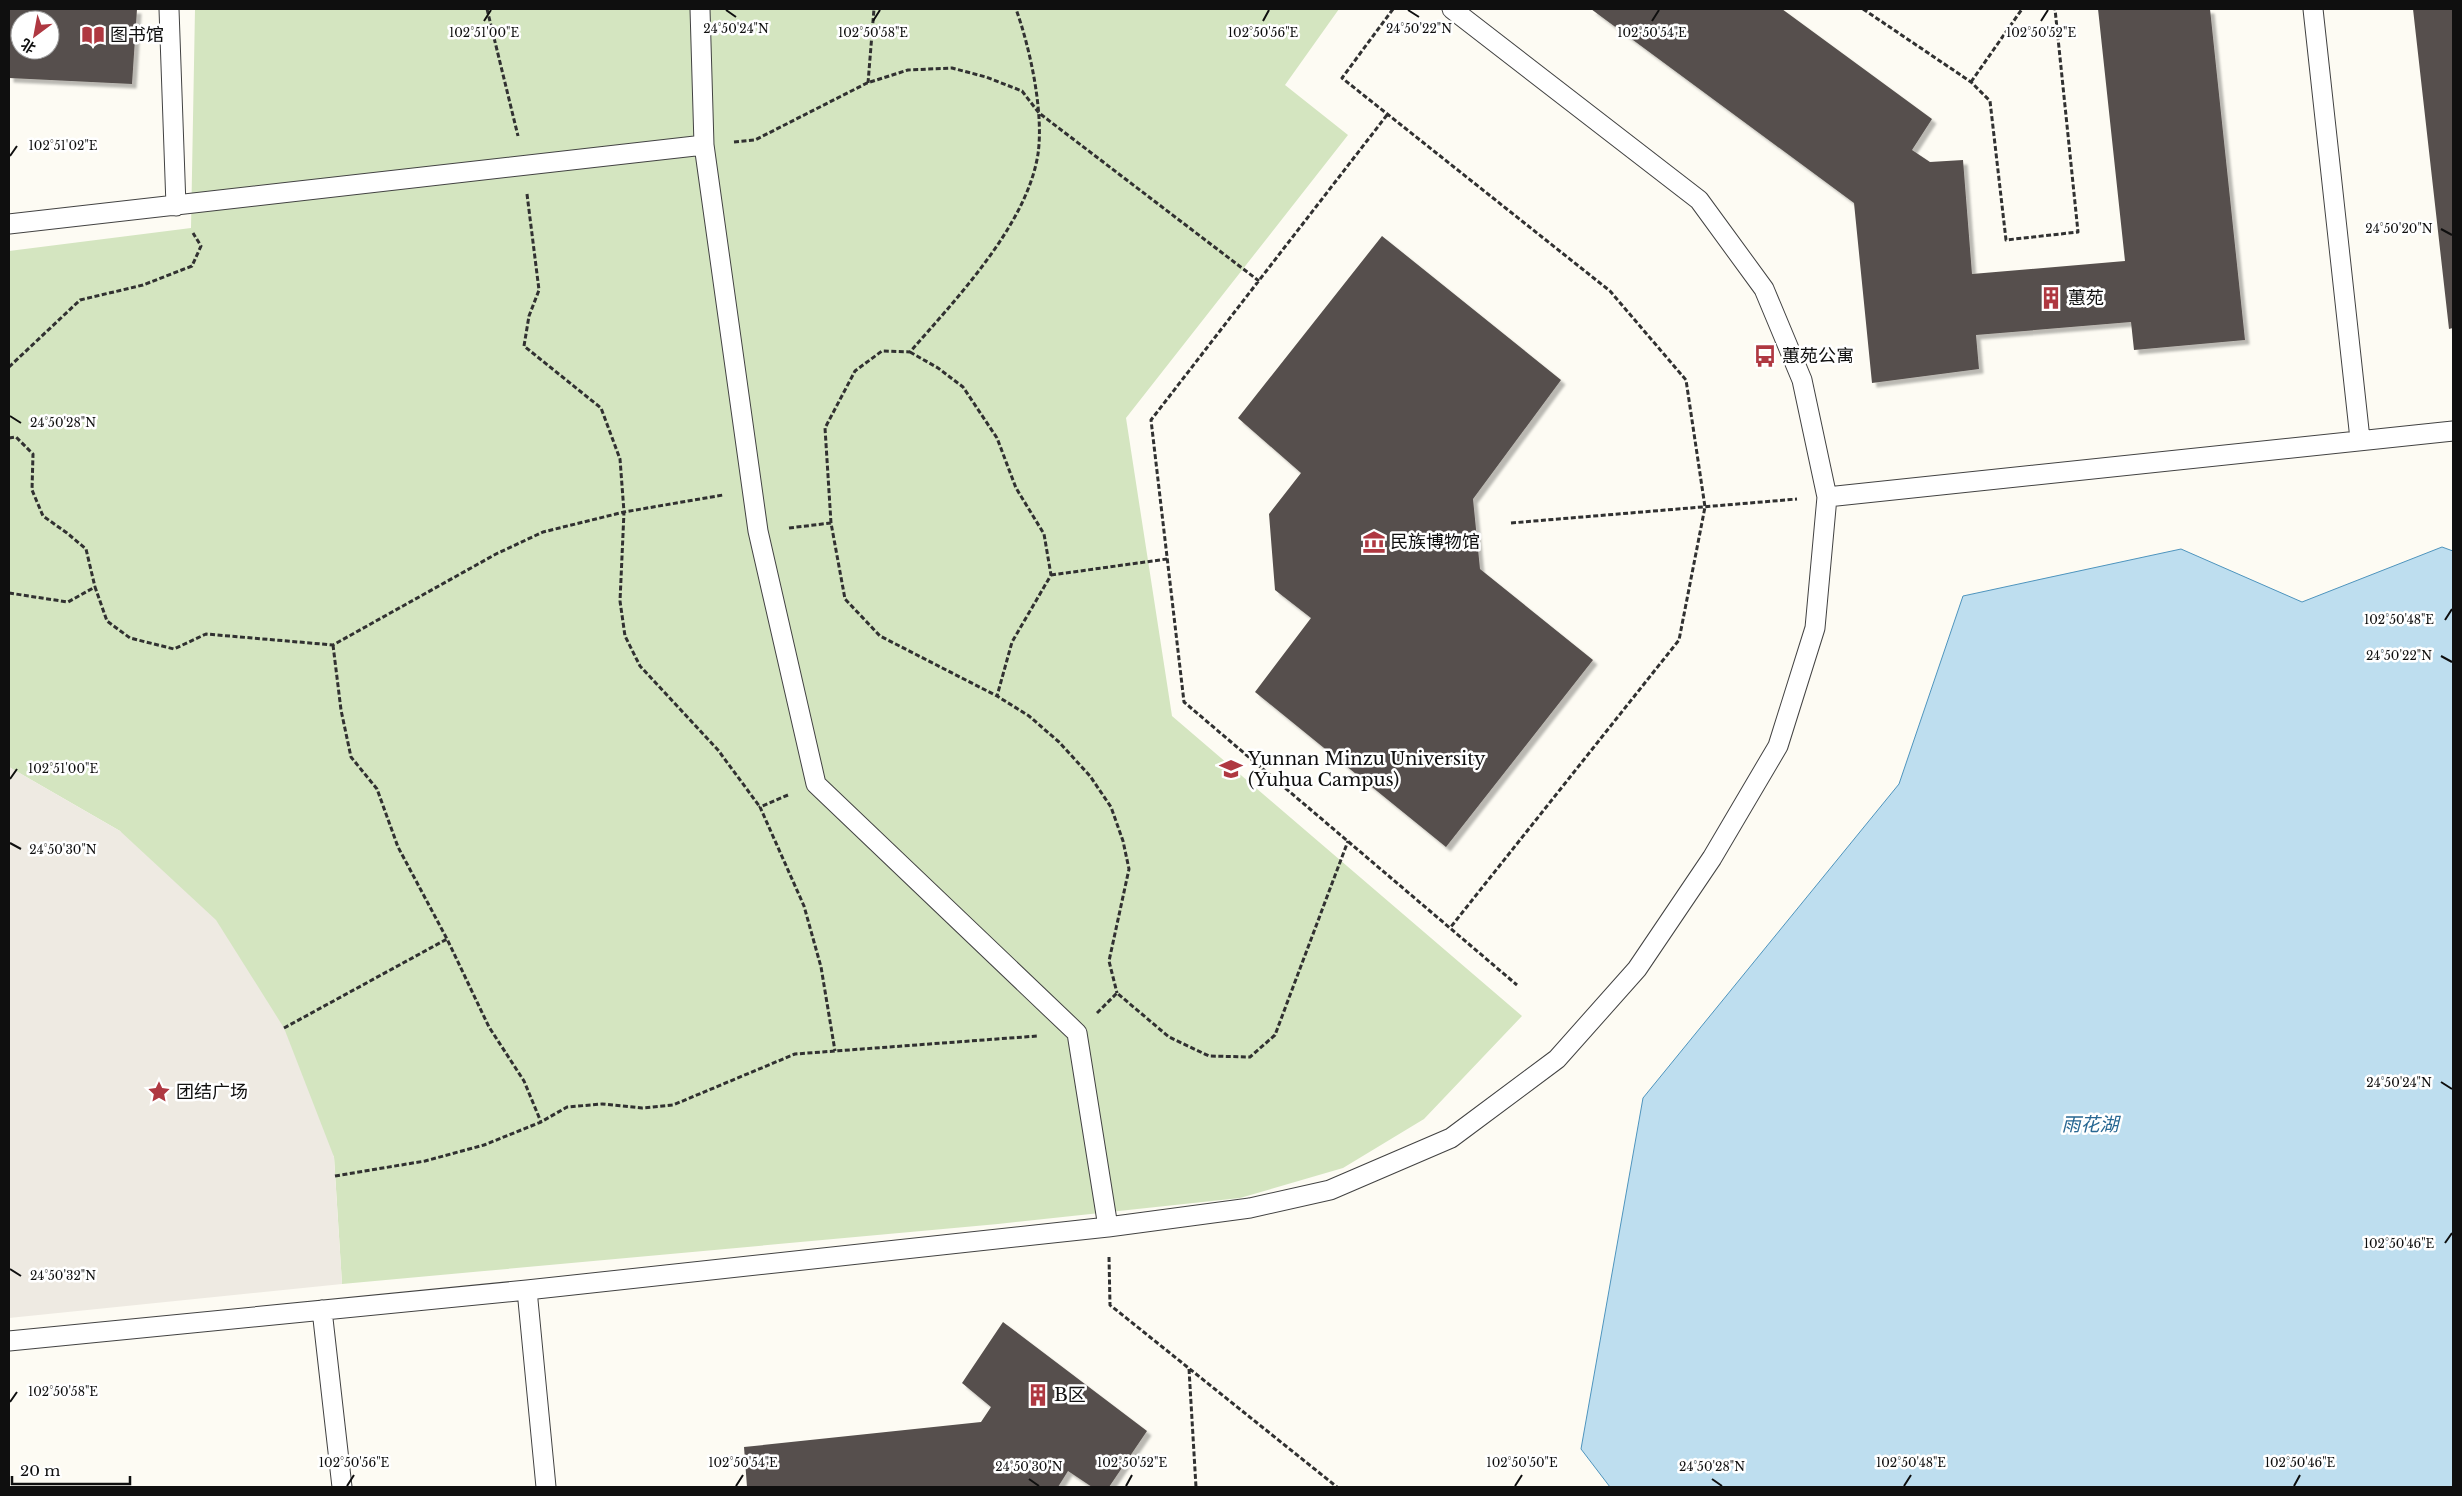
<svg xmlns="http://www.w3.org/2000/svg" width="2462" height="1496" font-family="'Libre Baskerville','Noto Sans SC',serif">
<style>
.green{fill:#d4e5c0}
.plaza{fill:#eeeae2}
.water{fill:#bedeef;stroke:#4e94bd}
.building{fill:#57504d;fill-rule:evenodd;filter:url(#shadow)}
.lines{fill:none;stroke-linecap:round;stroke-linejoin:round}
.service-casing{stroke:#424242;stroke-width:21}
.path{stroke:#313131;stroke-width:3;stroke-dasharray:5 2.5;stroke-linecap:butt}
.service{stroke:#fff;stroke-width:19}
.ticks{fill:none;stroke:#0f0f0f;stroke-width:2}
.labels{text-anchor:middle;stroke-width:5;stroke-linejoin:round;paint-order:stroke}
.poi-label{font-size:18px;fill:#0f0f0f;stroke:#fff;text-anchor:start}
.water-label{font-size:19px;font-style:italic;fill:#276792;stroke:#fff}
.ticks-label{font-size:12px;text-anchor:middle;fill:#0f0f0f;stroke:#fff;stroke-width:5;stroke-linejoin:round;paint-order:stroke}
</style>
<defs>
<filter id="shadow"><feDropShadow dx="4.5" dy="4.5" stdDeviation="1" flood-color="#0004"/></filter>
</defs>
<rect width="100%" height="100%" fill="#fdfbf3"/>
<path class="green" d="M 195,9 L 1339,9 L 1285,85 L 1348,135 L 1126,418 L 1172,716 L 1522,1016 L 1424,1119 L 1343,1168 L 1240,1198 L 998,1224 L 342,1284 L 334,1157 L 120,831 L 9,767 L 9,251 L 191,228 Z"/>
<path class="plaza" d="M 9,767 L 120,831 L 216,920 L 284,1028 L 334,1157 L 342,1284 L 9,1318 Z"/>
<path class="water" d="M 2442,547 L 2453,551 L 2453,1487 L 1610,1487 L 1581,1449 L 1643,1098 L 1899,784 L 1963,596 L 2181,549 L 2302,602 Z"/>
<path class="building" d="M 9,9 L 137,9 L 132,84 L 9,78 ZM 20,20 L 50,20 L 50,50 L 20,50 Z
M 1591,9 L 1782,9 L 1932,119 L 1912,150 L 1930,162 L 1963,160 L 1972,274 L 2125,261 L 2098,9 L 2210,9 L 2245,340 L 2134,350 L 2131,322 L 1976,335 L 1979,369 L 1872,383 L 1854,203 Z
M 2413,9 L 2453,9 L 2453,328 L 2449,329 Z
M 1382,236 L 1561,380 L 1473,499 L 1480,569 L 1593,660 L 1446,847 L 1255,692 L 1311,618 L 1275,590 L 1269,514 L 1301,473 L 1238,418 Z
M 1003,1322 L 1147,1431 L 1109,1487 L 1092,1487 L 1068,1471 L 1058,1487 L 747,1487 L 744,1447 L 981,1422 L 991,1407 L 962,1383 Z"/>
<g class="lines">
<defs>
<path id="service" d="M 169,9 L 176,206
M 700,9 L 704,145 L 758,531 L 816,784 L 1077,1033 L 1108,1227
M 2313,9 L 2360,439
M 9,224 L 704,145
M 1827,497 L 2453,431
M 527,1290 L 546,1487
M 322,1310 L 342,1487
M 9,1341 L 527,1290 L 1108,1227 L 1250,1208 L 1330,1190 L 1451,1138 L 1557,1059 L 1637,969 L 1712,858 L 1778,746 L 1815,628 L 1827,497 L 1802,380 L 1764,289 L 1699,200 L 1452,9"/>
</defs>
<use href="#service" class="service-casing"/>
<path class="path" d="M 487,9 L 518,136
M 1393,9 L 1342,78 L 1610,291 L 1686,380 L 1705,507 L 1679,640 L 1450,928
M 1863,9 L 1971,82 L 1990,101 L 2006,240 L 2078,232 L 2055,9
M 1971,82 L 2022,9
M 868,83 L 874,9
M 1387,115 L 1151,420 L 1184,702 L 1517,985
M 734,142 L 755,140 L 867,83 L 908,70 L 952,68 L 986,77 L 1022,91 L 1039,113 L 1259,281
M 527,194 L 539,290 L 529,316 L 524,346 L 601,408 L 620,459 L 624,512 L 620,601 L 625,636 L 640,666 L 718,750 L 760,807
M 910,352 L 938,368 L 963,387 L 997,438 L 1016,488 L 1044,534 L 1051,575 L 1012,642 L 997,696
M 9,367 L 80,300 L 143,285 L 192,266 L 201,246 L 193,233
M 9,438 L 16,437 L 33,454 L 32,490 L 43,516 L 67,533 L 86,549 L 95,587
M 831,523 L 825,428 L 855,371 L 882,351 L 910,352 C 956,299 1027,225 1038,154 C 1044,112 1030,48 1016,9
M 1511,523 L 1797,499
M 789,528 L 831,523 L 845,599 L 880,636 L 997,696 L 1029,716 L 1059,742 L 1090,776 L 1111,807 L 1123,841 L 1129,869 L 1109,961 L 1117,993
M 1051,575 L 1167,559
M 9,593 L 68,602 L 95,587 L 107,621 L 130,638 L 174,649 L 206,634 L 333,645 L 496,554 L 543,532 L 624,512 L 723,495
M 333,645 L 341,710 L 351,757 L 377,789 L 398,847 L 447,939 L 489,1027 L 524,1081 L 541,1122
M 788,795 L 760,807 L 804,906 L 821,967 L 835,1051
M 1097,1013 L 1117,993 L 1169,1037 L 1209,1056 L 1250,1057 L 1275,1035 L 1348,841
M 284,1028 L 447,939
M 335,1176 L 425,1161 L 484,1145 L 541,1122 L 567,1107 L 602,1104 L 642,1108 L 673,1105 L 795,1054 L 1037,1036
M 1109,1257 L 1110,1305 L 1337,1487
M 1189,1369 L 1196,1487"/>
<use href="#service" class="service"/>
</g>
<path class="ticks" d="M 726,10 L 736,17M 1408,10 L 1419,17M 484,21 L 491,10M 873,21 L 880,10M 1263,21 L 1269,10M 1652,21 L 1659,10M 2041,21 L 2048,10M 10,156 L 17,146M 2441,229 L 2452,235M 10,416 L 21,423M 2445,620 L 2452,609M 2441,656 L 2452,662M 10,779 L 17,769M 10,843 L 21,849M 2441,1082 L 2452,1089M 2445,1243 L 2452,1233M 10,1269 L 21,1276M 10,1402 L 17,1392M 1029,1479 L 1039,1486M 1712,1479 L 1722,1486M 347,1486 L 354,1475M 736,1486 L 743,1475M 1126,1486 L 1132,1475M 1515,1486 L 1522,1475M 1904,1486 L 1911,1475M 2294,1486 L 2300,1475"/>
<defs>
<symbol id="library-bare" viewBox="-9 -9 18 18"><path d="M-6-4Q-3-5.5-.7-3.5V5Q-3 3-6 4ZM6-4Q3-5.5 .7-3.5V5Q3 3 6 4Z" fill="#af3841" stroke="#fff" stroke-width="2.5" paint-order="stroke"/></symbol>
<symbol id="building-bare" viewBox="-9 -9 18 18"><path d="M-4-6H4V6H1V3H-1V6H-4ZM-2.5-4.3h1.7v1.8h-1.7ZM.8-4.3h1.7v1.8H.8ZM-2.5-1h1.7V.8h-1.7ZM.8-1h1.7V.8H.8Z" fill="#af3841" stroke="#fff" stroke-width="2.5" paint-order="stroke"/></symbol>
<symbol id="bus-bare" viewBox="-9 -9 18 18"><path d="M-5-6H5V4H4V6H2V4H-2V6H-4V4H-5ZM-3.5-4V0h7V-4ZM-3.5 1.2v1.5H-2V1.2ZM2 1.2v1.5H3.5V1.2Z" fill="#af3841" stroke="#fff" stroke-width="2.5" paint-order="stroke"/></symbol>
<symbol id="museum-bare" viewBox="-9 -9 18 18"><path d="M0-6L6-3V-2H-6V-3ZM-5-1h2V3h-2ZM-1-1h2V3h-2ZM3-1h2V3H3ZM-6 4H6V6H-6Z" fill="#af3841" stroke="#fff" stroke-width="2.5" paint-order="stroke"/></symbol>
<symbol id="university-bare" viewBox="-9 -9 18 18"><path d="M0-5L7-2L0 1L-7-2ZM-4 1L0 2.5L4 1V4Q0 6-4 4Z" fill="#af3841" stroke="#fff" stroke-width="2.5" paint-order="stroke"/></symbol>
<symbol id="sight-bare" viewBox="-9 -9 18 18"><path d="M0-6L1.8-2.2L6-1.7L2.9 1.2L3.7 5.4L0 3.3L-3.7 5.4L-2.9 1.2L-6-1.7L-1.8-2.2Z" fill="#af3841" stroke="#fff" stroke-width="2.5" paint-order="stroke"/></symbol>
</defs>
<g fill-rule="evenodd">
<use href="#library-bare" x="77" y="19" width="32" height="32"/>
<use href="#building-bare" x="2035" y="282" width="32" height="32"/>
<use href="#bus-bare" x="1749" y="340" width="32" height="32"/>
<use href="#museum-bare" x="1358" y="526" width="32" height="32"/>
<use href="#university-bare" x="1215" y="753" width="32" height="32"/>
<use href="#sight-bare" x="143" y="1076" width="32" height="32"/>
<use href="#building-bare" x="1022" y="1379" width="32" height="32"/>
</g>
<g class="labels">
<g class="poi-label">
<text x="110" y="41">图书馆</text>
<text x="2068" y="304">蕙苑</text>
<text x="1782" y="362">蕙苑公寓</text>
<text x="1390" y="548">民族博物馆</text>
<text x="1248" y="765">Yunnan Minzu University<tspan x="1248" dy="21">(Yuhua Campus)</tspan></text>
<text x="176" y="1098">团结广场</text>
<text x="1054" y="1401">B区</text>
</g>
<g class="water-label">
<text x="2090" y="1131">雨花湖</text>
</g>
</g>
<g class="ticks-label">
<text x="736" y="33">24°50'24"N</text>
<text x="1419" y="33">24°50'22"N</text>
<text x="484" y="37">102°51'00"E</text>
<text x="873" y="37">102°50'58"E</text>
<text x="1263" y="37">102°50'56"E</text>
<text x="1652" y="37">102°50'54"E</text>
<text x="2041" y="37">102°50'52"E</text>
<text x="63" y="150">102°51'02"E</text>
<text x="2399" y="233">24°50'20"N</text>
<text x="63" y="427">24°50'28"N</text>
<text x="2399" y="624">102°50'48"E</text>
<text x="2399" y="660">24°50'22"N</text>
<text x="63" y="773">102°51'00"E</text>
<text x="63" y="854">24°50'30"N</text>
<text x="2399" y="1087">24°50'24"N</text>
<text x="2399" y="1248">102°50'46"E</text>
<text x="63" y="1280">24°50'32"N</text>
<text x="63" y="1396">102°50'58"E</text>
<text x="354" y="1467">102°50'56"E</text>
<text x="743" y="1467">102°50'54"E</text>
<text x="1132" y="1467">102°50'52"E</text>
<text x="1522" y="1467">102°50'50"E</text>
<text x="1911" y="1467">102°50'48"E</text>
<text x="2300" y="1467">102°50'46"E</text>
<text x="1029" y="1471">24°50'30"N</text>
<text x="1712" y="1471">24°50'28"N</text>
</g>
<rect width="2462" height="1496" fill="none" stroke="#0f0f0f" stroke-width="20"/>
<g transform="translate(35 35) rotate(212)"><circle r="24" fill="#ffffff" stroke="#9f9f9f"/>
<path d="M0-4L9 19L0 12L-9 19Z" fill="#af3841"/>
<text y="-8" font-size="14" font-weight="bold" text-anchor="middle" fill="#0f0f0f">北</text>
</g>
<path d="M12 1476v8h118v-8" fill="none" stroke="#0f0f0f" stroke-width="2.5"/>
<text x="20" y="1476" font-size="15" fill="#0f0f0f" stroke="#ffffff" stroke-width="4" paint-order="stroke">20 m</text>
</svg>
